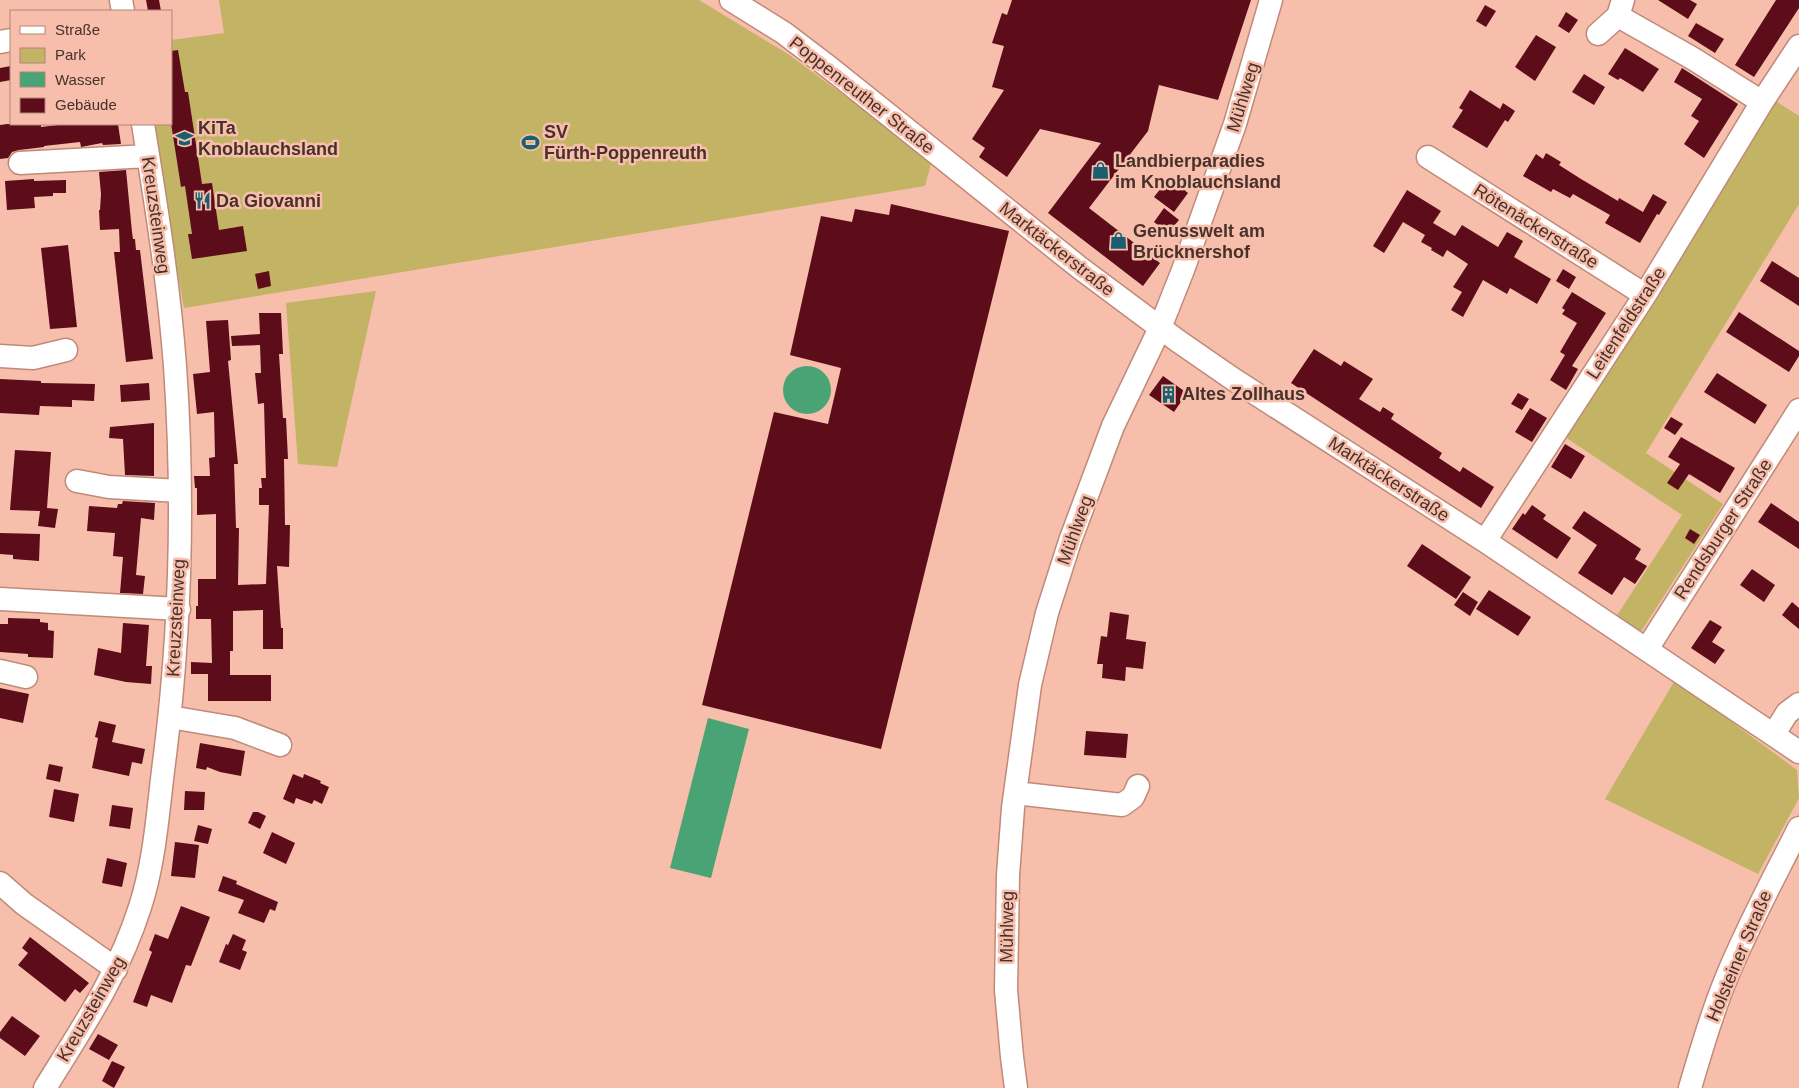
<svg xmlns="http://www.w3.org/2000/svg" width="1799" height="1088" font-family="Helvetica,sans-serif">
<style>
.green{fill:#c3b364}
.water{fill:#4aa374}
.building{fill:#5d0c1a}
.lines{fill:none;stroke-linecap:round;stroke-linejoin:round}
.minor-casing{stroke:#c08a79;stroke-width:25}
.minor{stroke:#fff;stroke-width:22}
.labels{text-anchor:middle;stroke-width:5;stroke-linejoin:round;paint-order:stroke}
.street-label{font-size:18px;fill:#48312a;stroke:#f7beac}
.poi-label{font-size:18px;font-weight:bold;fill:#48312a;stroke:#f7beac;text-anchor:start}
</style>
<rect width="100%" height="100%" fill="#f7beac"/>
<path class="green" d="M 219,0 L 699,0 L 788,54 L 932,160 L 925,186 L 184,308 L 151,124 L 171,124 L 171,40 L 224,33 Z
M 1771,98 L 1799,116 L 1799,204 L 1646,453 L 1723,504 L 1640,633 L 1616,617 L 1682,515 L 1562,435 Z
M 376,291 L 337,467 L 298,464 L 286,303 Z
M 1675,680 L 1797,770 L 1799,798 L 1758,874 L 1605,799 Z"/>
<path class="water" d="M783 390a24 24 0 1 1 48 0a24 24 0 1 1-48 0Z
M 708,718 L 749,729 L 711,878 L 670,868 Z"/>
<path class="building" d="M 146,0 L 159,0 L 161,11 L 148,11 Z
M 1012,0 L 1251,0 L 1218,100 L 1159,85 L 1148,131 L 1089,208 L 1160,263 L 1143,286 L 1048,213 L 1101,143 L 1040,129 L 1007,177 L 979,157 L 985,148 L 972,139 L 1004,90 L 992,87 L 1004,46 L 992,43 L 1002,13 L 1007,15 Z
M 1658,0 L 1690,0 L 1697,4 L 1688,19 Z
M 1776,0 L 1799,0 L 1799,8 L 1754,77 L 1735,65 Z
M 1485,5 L 1496,11 L 1486,27 L 1476,21 Z
M 1566,12 L 1578,20 L 1569,33 L 1558,26 Z
M 1696,23 L 1724,39 L 1715,53 L 1688,36 Z
M 1536,35 L 1556,47 L 1535,81 L 1515,67 Z
M 1625,48 L 1659,69 L 1643,92 L 1620,78 L 1618,80 L 1608,74 Z
M 178,50 L 185,92 L 188,92 L 202,184 L 212,183 L 219,230 L 243,226 L 247,251 L 192,259 L 188,234 L 192,234 L 185,186 L 181,187 L 171,123 L 171,51 Z
M 11,66 L 11,80 L 0,82 L 0,68 Z
M 1682,68 L 1738,104 L 1704,158 L 1684,144 L 1699,121 L 1691,116 L 1702,99 L 1674,82 Z
M 1584,74 L 1605,87 L 1594,105 L 1572,92 Z
M 1470,90 L 1500,109 L 1503,103 L 1515,111 L 1508,122 L 1505,120 L 1487,148 L 1452,127 L 1463,110 L 1459,108 Z
M 7,124 L 41,124 L 41,127 L 67,124 L 118,124 L 121,144 L 103,145 L 102,143 L 81,147 L 80,142 L 44,146 L 44,147 L 19,150 L 12,152 L 8,158 L 0,159 L 0,125 Z
M 1546,153 L 1561,162 L 1559,165 L 1581,179 L 1618,201 L 1619,198 L 1643,212 L 1653,194 L 1667,202 L 1659,215 L 1657,214 L 1640,243 L 1605,223 L 1610,215 L 1573,194 L 1570,198 L 1553,189 L 1551,192 L 1523,176 L 1536,154 L 1543,159 Z
M 126,170 L 132,232 L 133,239 L 135,239 L 136,250 L 140,250 L 153,359 L 126,362 L 114,252 L 120,252 L 119,229 L 100,230 L 99,210 L 100,210 L 101,194 L 99,172 Z
M 1169,178 L 1188,193 L 1174,212 L 1154,197 Z
M 34,179 L 34,181 L 66,180 L 66,193 L 53,193 L 53,196 L 34,197 L 35,208 L 7,210 L 5,181 Z
M 1407,190 L 1441,211 L 1433,223 L 1455,236 L 1462,225 L 1498,247 L 1507,232 L 1523,241 L 1514,257 L 1551,279 L 1537,304 L 1510,288 L 1507,294 L 1483,280 L 1463,317 L 1451,310 L 1462,292 L 1453,287 L 1468,264 L 1447,250 L 1443,257 L 1431,250 L 1432,248 L 1421,242 L 1425,235 L 1403,222 L 1384,253 L 1373,246 Z
M 891,204 L 1009,231 L 881,749 L 702,705 L 774,412 L 828,424 L 841,368 L 790,355 L 821,216 L 852,222 L 855,209 L 889,215 Z
M 1164,208 L 1179,220 L 1168,233 L 1154,222 Z
M 68,245 L 77,327 L 50,329 L 41,248 Z
M 1772,261 L 1799,278 L 1799,306 L 1760,281 Z
M 1563,269 L 1576,277 L 1569,289 L 1556,281 Z
M 269,271 L 271,286 L 258,289 L 255,274 Z
M 1572,292 L 1606,313 L 1572,366 L 1578,369 L 1566,390 L 1550,380 L 1565,355 L 1560,352 L 1577,323 L 1562,314 L 1565,310 L 1562,308 Z
M 1739,312 L 1799,351 L 1799,356 L 1789,372 L 1726,332 Z
M 259,313 L 281,313 L 283,354 L 279,354 L 283,418 L 286,418 L 288,459 L 284,459 L 285,525 L 290,525 L 289,567 L 277,566 L 281,628 L 283,628 L 283,649 L 263,649 L 263,610 L 233,611 L 233,651 L 230,651 L 230,675 L 271,675 L 271,701 L 208,701 L 208,674 L 191,674 L 191,662 L 212,663 L 211,619 L 196,619 L 196,606 L 198,606 L 198,579 L 216,579 L 216,514 L 197,515 L 197,488 L 195,488 L 194,476 L 210,476 L 209,458 L 215,457 L 214,412 L 197,414 L 193,374 L 210,372 L 206,321 L 228,320 L 231,360 L 228,361 L 238,464 L 234,464 L 236,528 L 239,528 L 238,585 L 266,584 L 269,505 L 259,505 L 259,488 L 262,488 L 261,478 L 266,478 L 264,403 L 258,404 L 255,373 L 261,373 L 260,345 L 232,346 L 231,336 L 260,334 Z
M 1314,349 L 1341,366 L 1344,361 L 1373,379 L 1359,399 L 1380,412 L 1383,407 L 1394,414 L 1391,419 L 1442,453 L 1439,458 L 1460,472 L 1463,467 L 1494,487 L 1481,508 L 1291,383 Z
M 1717,373 L 1767,405 L 1755,424 L 1704,392 Z
M 1163,376 L 1187,393 L 1174,412 L 1149,395 Z
M 0,379 L 41,381 L 41,383 L 95,384 L 94,401 L 72,400 L 72,407 L 40,406 L 39,415 L 0,413 Z
M 149,383 L 150,400 L 121,402 L 120,385 Z
M 1518,393 L 1529,399 L 1522,410 L 1511,404 Z
M 1530,408 L 1547,418 L 1532,442 L 1515,432 Z
M 1671,417 L 1683,424 L 1675,435 L 1664,428 Z
M 154,423 L 154,476 L 125,475 L 123,439 L 109,438 L 110,427 Z
M 1681,437 L 1735,468 L 1720,493 L 1689,474 L 1678,490 L 1667,483 L 1680,464 L 1668,457 Z
M 1565,444 L 1585,456 L 1571,479 L 1551,467 Z
M 15,450 L 51,452 L 47,508 L 58,509 L 55,528 L 38,526 L 40,511 L 10,510 Z
M 123,501 L 155,503 L 154,520 L 141,518 L 136,575 L 145,576 L 143,594 L 120,593 L 123,557 L 113,556 L 115,533 L 87,531 L 89,506 L 117,508 L 118,504 L 122,504 Z
M 1771,503 L 1799,522 L 1799,549 L 1758,522 Z
M 1532,505 L 1546,515 L 1543,519 L 1571,538 L 1557,559 L 1512,529 L 1523,513 L 1525,515 Z
M 1584,511 L 1641,549 L 1635,559 L 1647,566 L 1635,584 L 1624,577 L 1612,595 L 1578,573 L 1597,545 L 1572,528 Z
M 1690,529 L 1700,535 L 1694,544 L 1685,538 Z
M 0,533 L 40,534 L 39,561 L 13,559 L 13,555 L 0,554 Z
M 1422,544 L 1471,577 L 1456,599 L 1407,566 Z
M 1752,569 L 1775,585 L 1764,602 L 1740,585 Z
M 1489,590 L 1531,617 L 1518,636 L 1476,609 Z
M 1463,592 L 1478,602 L 1470,616 L 1454,605 Z
M 1792,602 L 1799,608 L 1799,629 L 1782,615 Z
M 1110,612 L 1129,615 L 1126,639 L 1146,642 L 1143,669 L 1126,667 L 1125,681 L 1102,678 L 1103,664 L 1097,664 L 1101,636 L 1107,637 Z
M 8,618 L 40,619 L 40,622 L 48,623 L 48,630 L 54,631 L 53,658 L 28,657 L 28,654 L 0,652 L 0,624 L 8,624 Z
M 1710,620 L 1722,627 L 1712,642 L 1725,650 L 1715,664 L 1691,648 Z
M 123,623 L 149,625 L 146,666 L 152,666 L 151,684 L 126,682 L 94,675 L 98,648 L 121,653 Z
M 0,688 L 29,694 L 23,723 L 0,718 Z
M 99,721 L 116,725 L 112,742 L 145,749 L 142,764 L 132,762 L 129,776 L 92,768 L 98,738 L 95,737 Z
M 1086,731 L 1128,734 L 1126,758 L 1084,755 Z
M 200,743 L 245,751 L 241,776 L 220,772 L 207,767 L 206,770 L 196,768 Z
M 49,764 L 63,767 L 60,782 L 46,779 Z
M 293,774 L 303,778 L 304,774 L 321,781 L 320,783 L 329,787 L 322,804 L 314,800 L 312,804 L 296,798 L 294,804 L 283,799 Z
M 54,789 L 79,794 L 74,822 L 49,817 Z
M 185,791 L 205,792 L 204,810 L 184,810 Z
M 112,805 L 133,808 L 130,829 L 109,826 Z
M 253,812 L 258,812 L 266,816 L 260,829 L 248,823 Z
M 198,825 L 212,829 L 208,844 L 194,841 Z
M 272,832 L 295,843 L 286,864 L 263,853 Z
M 175,842 L 199,845 L 195,878 L 171,876 Z
M 107,858 L 127,863 L 122,887 L 102,883 Z
M 223,876 L 237,881 L 236,884 L 278,902 L 275,911 L 270,909 L 264,923 L 238,913 L 244,900 L 218,891 Z
M 181,906 L 210,917 L 191,966 L 186,965 L 172,1003 L 151,995 L 147,1007 L 133,1002 L 152,952 L 149,950 L 155,934 L 168,939 Z
M 233,934 L 246,940 L 242,950 L 247,952 L 240,970 L 219,962 L 226,944 L 228,945 Z
M 30,937 L 89,983 L 80,993 L 75,989 L 65,1002 L 18,965 L 28,953 L 22,948 Z
M 12,1016 L 40,1036 L 25,1056 L 0,1038 L 0,1032 Z
M 98,1034 L 118,1045 L 109,1060 L 89,1049 Z
M 112,1061 L 125,1067 L 114,1088 L 102,1081 Z"/>
<g class="lines">
<defs>
<path id="minor" d="M 121,0 L 123,11
M 731,0 L 784,33 L 830,68 L 1080,268 L 1178,341 L 1233,379 L 1485,541 L 1799,752
M 1618,16 L 1692,58 L 1762,102
M 1598,34 L 1618,16 L 1623,0
M 0,42 L 11,40
M 1428,157 L 1645,295
M 20,163 L 148,156
M 0,356 L 33,358 L 66,350
M 77,481 L 109,487 L 180,491
M 1485,541 L 1645,295 L 1762,102 L 1799,46
M 0,599 L 179,609
M 1647,649 L 1799,410
M 0,671 L 26,677
M 170,717 L 235,728 L 280,745
M 1774,734 L 1787,713 L 1799,704
M 1015,793 L 1122,805 L 1133,797 L 1138,786
M 0,883 L 24,904 L 116,969
M 45,1088 C 82,1028 118,976 140,907 C 156,858 158,806 165,755 C 181,626 184,496 175,366 C 169,285 156,204 143,124
M 1016,1088 L 1012,1057 L 1006,990 L 1008,875 L 1013,808 L 1030,685 L 1047,613 L 1070,541 L 1113,426 L 1160,328 L 1183,270 L 1235,124 L 1271,0
M 1690,1088 C 1701,1051 1711,1015 1726,979 C 1747,927 1774,878 1799,828"/>
</defs>
<use href="#minor" class="minor-casing"/>
<use href="#minor" class="minor"/>
</g>
<defs>
<symbol id="school-bare" viewBox="-9 -9 18 18"><path d="M0-5L7-2L0 1L-7-2ZM-4 1L0 2.5L4 1V4Q0 6-4 4Z" fill="#195f70" stroke="#f7beac" stroke-width="2.5" paint-order="stroke"/></symbol>
<symbol id="stadium-bare" viewBox="-9 -9 18 18"><path d="M0-5a6.5 5 0 1 0 0 10a6.5 5 0 1 0 0-10ZM-3.5-1.8h7v3.6h-7Z" fill="#195f70" stroke="#f7beac" stroke-width="2.5" paint-order="stroke"/></symbol>
<symbol id="shop-bare" viewBox="-9 -9 18 18"><path d="M-5-2.5h2.3a2.7 3.5 0 0 1 5.4 0H5L5.5 6h-11ZM-1.5-2.5h3a1.5 2.3 0 0 0-3 0Z" fill="#195f70" stroke="#f7beac" stroke-width="2.5" paint-order="stroke"/></symbol>
<symbol id="restaurant-bare" viewBox="-9 -9 18 18"><path d="M-5-6h1v4h1v-4h1v4h1v-4h1v5L-1.5 .5V6h-2V.5L-5-1ZM5-6V6H3V1.5H1.5Q1.5-4 5-6Z" fill="#195f70" stroke="#f7beac" stroke-width="2.5" paint-order="stroke"/></symbol>
<symbol id="building-bare" viewBox="-9 -9 18 18"><path d="M-4-6H4V6H1V3H-1V6H-4ZM-2.5-4.3h1.7v1.8h-1.7ZM.8-4.3h1.7v1.8H.8ZM-2.5-1h1.7V.8h-1.7ZM.8-1h1.7V.8H.8Z" fill="#195f70" stroke="#f7beac" stroke-width="2.5" paint-order="stroke"/></symbol>
</defs>
<g fill-rule="evenodd">
<use href="#school-bare" x="172" y="126" width="25" height="25"/>
<use href="#stadium-bare" x="518" y="130" width="25" height="25"/>
<use href="#shop-bare" x="1088" y="158" width="25" height="25"/>
<use href="#restaurant-bare" x="190" y="188" width="25" height="25"/>
<use href="#shop-bare" x="1106" y="228" width="25" height="25"/>
<use href="#building-bare" x="1156" y="382" width="25" height="25"/>
</g>
<g class="labels">
<g class="street-label">
<text transform="translate(862 95) rotate(38)" y="6">Poppenreuther Straße</text>
<text transform="translate(1243 97) rotate(-73)" y="6">Mühlweg</text>
<text transform="translate(156 215) rotate(82)" y="6">Kreuzsteinweg</text>
<text transform="translate(1536 226) rotate(32)" y="6">Rötenäckerstraße</text>
<text transform="translate(1057 249) rotate(38)" y="6">Marktäckerstraße</text>
<text transform="translate(1626 323) rotate(-57)" y="6">Leitenfeldstraße</text>
<text transform="translate(1389 479) rotate(33)" y="6">Marktäckerstraße</text>
<text transform="translate(1723 529) rotate(-57)" y="6">Rendsburger Straße</text>
<text transform="translate(1075 530) rotate(-70)" y="6">Mühlweg</text>
<text transform="translate(176 618) rotate(-87)" y="6">Kreuzsteinweg</text>
<text transform="translate(1007 927) rotate(-89)" y="6">Mühlweg</text>
<text transform="translate(1739 956) rotate(-67)" y="6">Holsteiner Straße</text>
<text transform="translate(91 1009) rotate(-60)" y="6">Kreuzsteinweg</text>
</g>
<g class="poi-label">
<text x="198" y="134">KiTa<tspan x="198" dy="21">Knoblauchsland</tspan></text>
<text x="544" y="138">SV<tspan x="544" dy="21">Fürth-Poppenreuth</tspan></text>
<text x="1115" y="167">Landbierparadies<tspan x="1115" dy="21">im Knoblauchsland</tspan></text>
<text x="216" y="207">Da Giovanni</text>
<text x="1133" y="237">Genusswelt am<tspan x="1133" dy="21">Brücknershof</tspan></text>
<text x="1182" y="400">Altes Zollhaus</text>
</g>
</g>
<rect x="10" y="10" width="162" height="115" fill="#f7beac" stroke="#b18678"/>
<rect x="20" y="26" width="25" height="8" fill="#ffffff" stroke="#b18678"/>
<text x="55" y="35" font-size="15" fill="#48312a">Straße</text>
<rect x="20" y="48" width="25" height="15" fill="#c3b364" stroke="#b18678"/>
<text x="55" y="60" font-size="15" fill="#48312a">Park</text>
<rect x="20" y="72" width="25" height="15" fill="#4aa374" stroke="#b18678"/>
<text x="55" y="85" font-size="15" fill="#48312a">Wasser</text>
<rect x="20" y="98" width="25" height="15" fill="#5d0c1a" stroke="#b18678"/>
<text x="55" y="110" font-size="15" fill="#48312a">Gebäude</text>
</svg>
